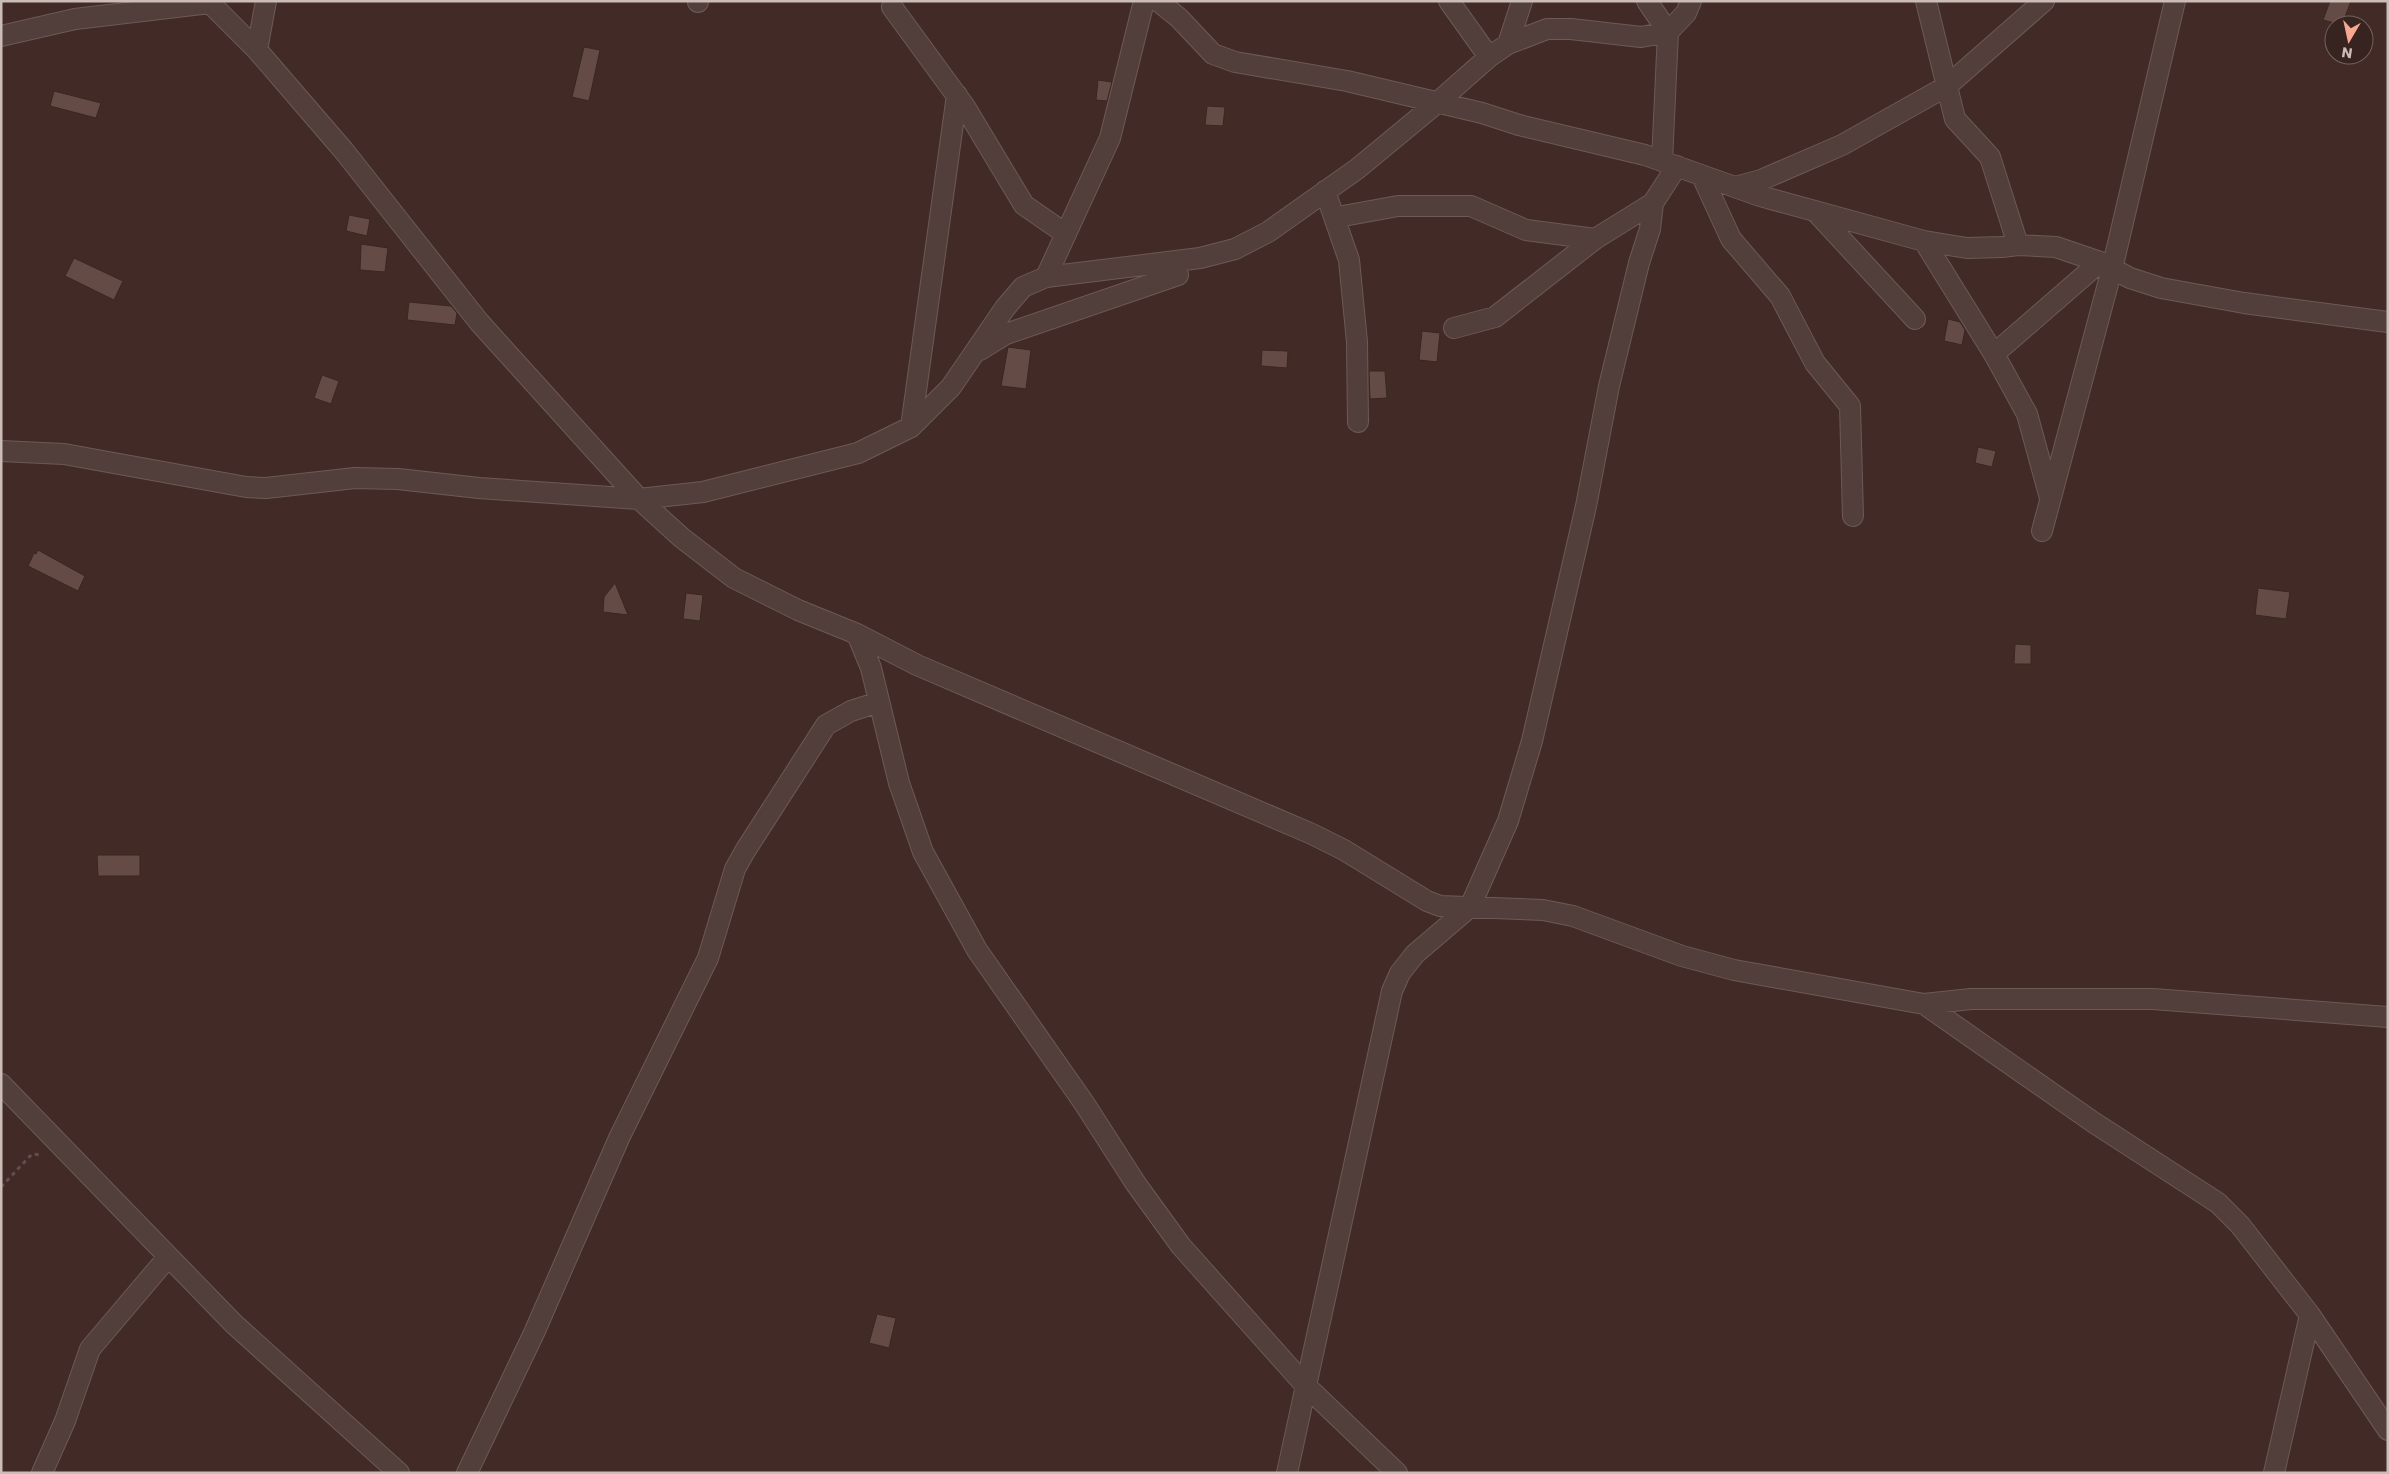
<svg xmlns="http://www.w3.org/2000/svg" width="2389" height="1474" font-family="Poppins,sans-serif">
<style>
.building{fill:#644b46;stroke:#392622}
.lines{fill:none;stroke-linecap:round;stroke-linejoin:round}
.minor-casing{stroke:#6c5a56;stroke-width:22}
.path{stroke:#644c53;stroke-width:3;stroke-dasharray:4 4;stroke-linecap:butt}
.minor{stroke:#523f3b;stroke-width:20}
</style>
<rect width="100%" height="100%" fill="#422b27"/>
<path class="building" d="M 2330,1 L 2351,1 L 2342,25 L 2323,20 Z
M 584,47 L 600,50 L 589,101 L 572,97 Z
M 1098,80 L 1112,82 L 1107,101 L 1096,100 Z
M 54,91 L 101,103 L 96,118 L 50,106 Z
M 1207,106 L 1225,107 L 1223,126 L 1205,125 Z
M 349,215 L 370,219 L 367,236 L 346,231 Z
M 361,244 L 388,248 L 385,272 L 360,270 Z
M 74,258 L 123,281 L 114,300 L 65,276 Z
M 409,302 L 451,306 L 457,313 L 455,325 L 407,320 Z
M 1948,319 L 1960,322 L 1965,330 L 1962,345 L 1944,341 Z
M 1422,331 L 1440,333 L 1437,362 L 1419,360 Z
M 1008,347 L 1031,350 L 1026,389 L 1001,386 Z
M 1262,350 L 1288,351 L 1287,368 L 1261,366 Z
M 1369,371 L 1385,371 L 1387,398 L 1370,399 Z
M 322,375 L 339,381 L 331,404 L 314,398 Z
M 1978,447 L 1996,451 L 1992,467 L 1975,463 Z
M 38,550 L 85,576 L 78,591 L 28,566 L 34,553 L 36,554 Z
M 615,583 L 628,615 L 603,612 L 604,597 Z
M 2258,588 L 2290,592 L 2286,619 L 2255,615 Z
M 686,593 L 703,595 L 700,621 L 683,619 Z
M 2015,644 L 2031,645 L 2031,664 L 2014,664 Z
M 97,855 L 140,855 L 140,876 L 98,876 Z
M 877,1314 L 896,1318 L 889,1348 L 869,1343 Z"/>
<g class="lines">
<defs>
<path id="minor" d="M 208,1 L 257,50 L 344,151 L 479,322 L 639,499 L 682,538 L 734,578 L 798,610 L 857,634 L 917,665 L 1312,834 L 1344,850 L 1427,901 L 1440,906 L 1543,910 L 1573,916 L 1682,956 L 1734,970 L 1924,1004 L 1971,999 L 2153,999 L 2388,1017
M 1158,1 L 1179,18 L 1213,54 L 1235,62 L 1347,81 L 1482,113 L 1519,125 L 1645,155 L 1760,196 L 1924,241 L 1967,248 L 2002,247 L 2018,245 L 2056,247 L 2100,262 L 2130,278 L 2161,288 L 2244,303 L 2388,322
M 1449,1 L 1489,57
M 1647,1 L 1668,32 L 1662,161
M 1926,1 L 1955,119 L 1990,157 L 2018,245
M 698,2 L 698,1
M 892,7 L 965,107 L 1024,205 L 1066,234
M 1,36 L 75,19 L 210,3
M 1508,44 L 1522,1
M 257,50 L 266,1
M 1702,176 L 1731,239 L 1780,296 L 1815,363 L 1850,406 L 1853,516
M 1735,187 L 1761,180 L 1842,145 L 1947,86 L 2044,1
M 1325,191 L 1349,260 L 1357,342 L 1358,422
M 1817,213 L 1915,319
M 1343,216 L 1398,206 L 1471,206 L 1526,230 L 1595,239 L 1653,203
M 1924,241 L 1994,354 L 2100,262
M 1046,277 L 1110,138 L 1144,1
M 1454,328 L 1495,317 L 1595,239
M 980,350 L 1006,334 L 1178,275
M 1994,354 L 2027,414 L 2050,498
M 911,427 L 957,95
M 1,451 L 64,454 L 246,487 L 266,488 L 355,478 L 398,479 L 479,488 L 639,499 L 703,492 L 858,453 L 911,427 L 951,387 L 1005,308 L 1023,287 L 1046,277 L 1200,258 L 1235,249 L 1268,232 L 1357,169 L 1438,102 L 1489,57 L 1508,44 L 1547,29 L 1571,29 L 1641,37 L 1668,32 L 1686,13 L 1691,1
M 2042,531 L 2112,269 L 2175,1
M 857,634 L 871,668 L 899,783 L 923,852 L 977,950 L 1084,1103 L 1136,1184 L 1181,1246 L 1305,1385 L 1397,1473
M 1924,1004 L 2093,1122 L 2218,1203 L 2240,1225 L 2310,1315 L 2388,1430
M 1,1084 L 234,1324 L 399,1473
M 42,1473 L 65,1421 L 90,1349 L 168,1257
M 467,1473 L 534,1333 L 620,1136 L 708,958 L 735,869 L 745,851 L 826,725 L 851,711 L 879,702
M 1287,1473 L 1392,991 L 1400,973 L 1415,954 L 1470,907 L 1508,821 L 1532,741 L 1586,506 L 1609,386 L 1639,263 L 1650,229 L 1653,203 L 1677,166
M 2274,1473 L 2310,1315"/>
</defs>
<use href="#minor" class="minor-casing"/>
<path class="path" d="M 1,1187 L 32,1154 L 42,1155"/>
<use href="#minor" class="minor"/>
</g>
<rect width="2389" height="1474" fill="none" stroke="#ccbcb8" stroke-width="5"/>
<g transform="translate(2349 40) rotate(189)"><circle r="24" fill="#372420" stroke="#73615d"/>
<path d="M0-4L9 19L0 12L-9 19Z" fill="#f8a791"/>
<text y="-8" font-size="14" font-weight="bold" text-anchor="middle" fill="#ccbcb8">N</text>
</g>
</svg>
